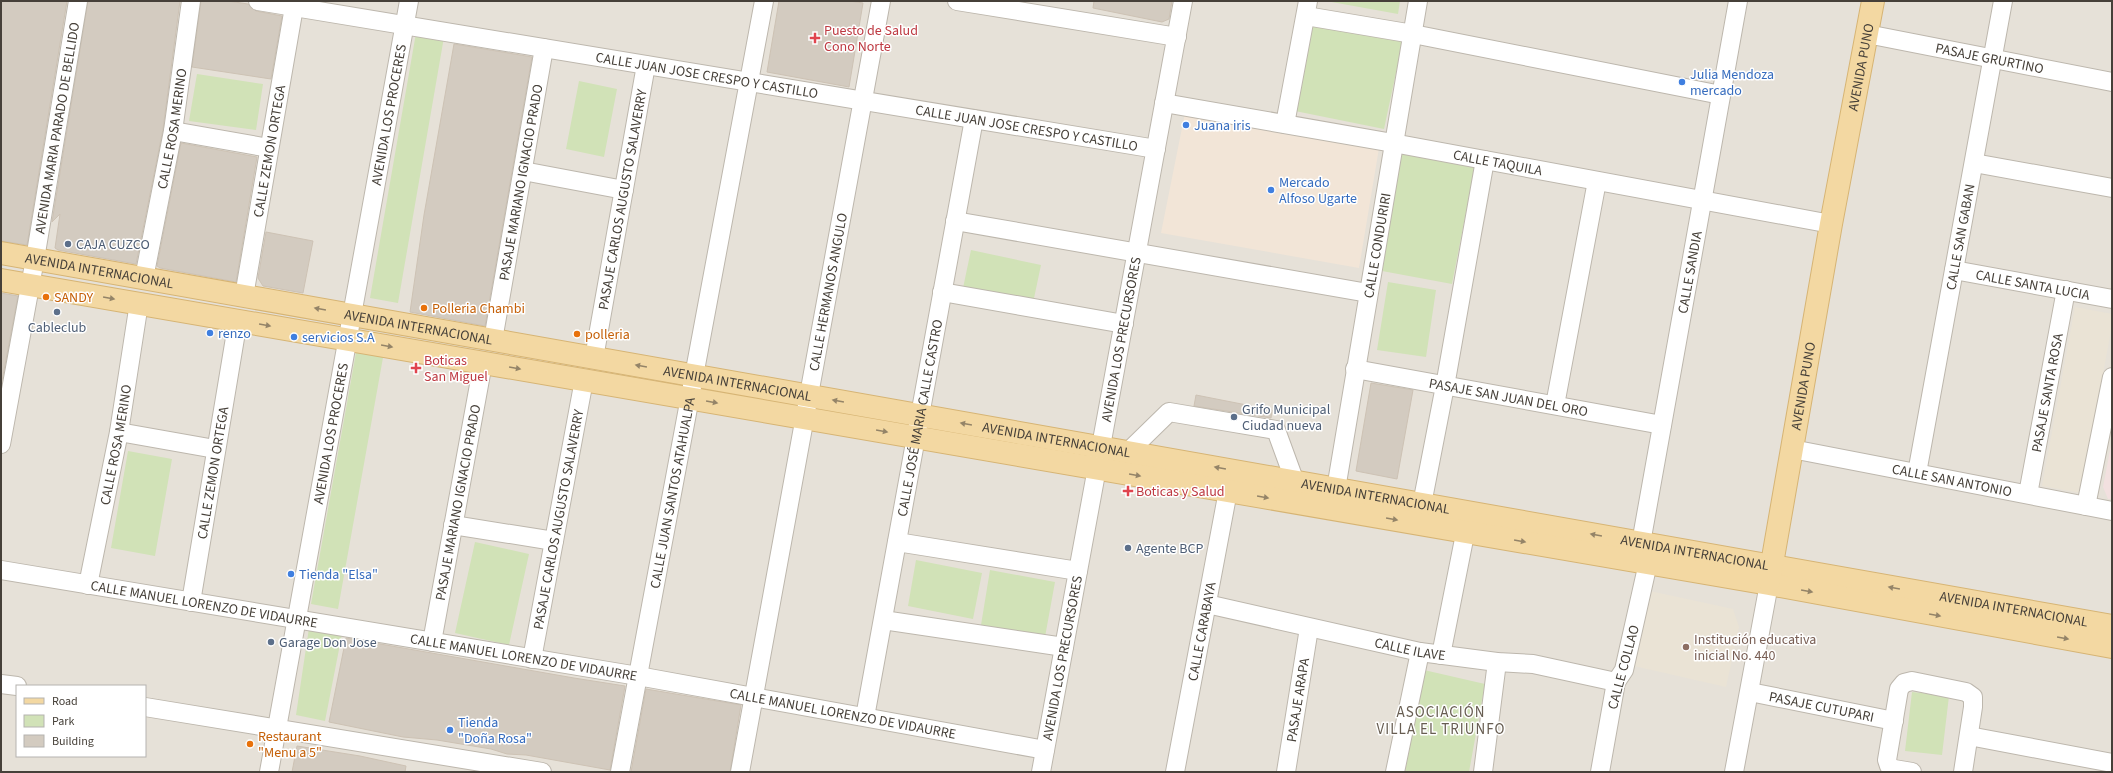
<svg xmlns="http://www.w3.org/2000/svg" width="2113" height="773" font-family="'Source Sans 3',sans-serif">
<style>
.residential{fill:#e6e1d8;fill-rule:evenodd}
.commercial{fill:#f2e5d7}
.education{fill:#eae3d5}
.medical{fill:#f2e0df}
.green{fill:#d1e2b7}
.building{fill:#d3cbc0;stroke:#cdc2b4}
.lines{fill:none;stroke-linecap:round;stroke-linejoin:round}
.minor-casing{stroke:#bdb7ad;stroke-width:20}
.major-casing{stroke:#d6b474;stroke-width:24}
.minor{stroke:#fff;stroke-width:18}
.major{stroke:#f3d8a2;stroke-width:22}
.oneway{fill:#948468}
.health-dot{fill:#e0444e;stroke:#fff;stroke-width:1.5}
.shop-dot{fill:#3f7fe0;stroke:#fff;stroke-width:1.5}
.service-dot{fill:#5c6f8a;stroke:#fff;stroke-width:1.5}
.food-dot{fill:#e8710a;stroke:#fff;stroke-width:1.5}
.education-dot{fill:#8d6e63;stroke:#fff;stroke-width:1.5}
.labels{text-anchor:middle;stroke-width:3;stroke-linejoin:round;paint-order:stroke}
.health-label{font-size:14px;fill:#be3a42;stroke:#fff;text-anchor:start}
.street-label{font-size:14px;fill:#464039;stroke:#fff}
.shop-label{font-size:14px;fill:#366cbe;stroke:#fff;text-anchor:start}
.service-label{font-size:14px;fill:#4e5e75;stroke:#fff;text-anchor:start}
.food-label{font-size:14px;fill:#c56008;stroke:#fff;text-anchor:start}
.education-label{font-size:14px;fill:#785e54;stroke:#fff;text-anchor:start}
.neighbourhood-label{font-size:15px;letter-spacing:1px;fill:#675d51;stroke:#fff}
</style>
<rect width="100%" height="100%" fill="#f3f0ea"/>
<path class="residential" d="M 1,1 L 2112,1 L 2112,772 L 1,772 ZM 17,686 L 145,686 L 145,756 L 17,756 Z"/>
<path class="commercial" d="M 1185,113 L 1379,148 L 1359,268 L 1161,233 Z"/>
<path class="education" d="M 2075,307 L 2112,314 L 2112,325 L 2081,493 L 2042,486 Z
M 1650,591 L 1733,609 L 1739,627 L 1726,687 L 1634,666 Z"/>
<path class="medical" d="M 2112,440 L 2112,499 L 2108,499 L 2103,487 Z"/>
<path class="green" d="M 1326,1 L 1400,1 L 1398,14 Z
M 1312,22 L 1403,40 L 1384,129 L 1295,111 Z
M 416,33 L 444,37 L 398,303 L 370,298 Z
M 197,74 L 263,84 L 256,130 L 189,121 Z
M 579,81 L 617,89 L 604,157 L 566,149 Z
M 1402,152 L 1475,166 L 1452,284 L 1382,271 Z
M 971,250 L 1041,265 L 1033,303 L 963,288 Z
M 1388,282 L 1436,290 L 1426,357 L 1377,350 Z
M 357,347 L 384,352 L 338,609 L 311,604 Z
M 128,451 L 172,459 L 155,556 L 111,548 Z
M 475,542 L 529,554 L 509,645 L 455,633 Z
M 916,560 L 982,573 L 973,619 L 908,606 Z
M 990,570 L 1055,582 L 1045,637 L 981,625 Z
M 309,628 L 342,634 L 325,721 L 296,715 Z
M 1424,670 L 1485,684 L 1469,772 L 1405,772 Z
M 1912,692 L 1949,696 L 1942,755 L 1905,751 Z"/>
<path class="building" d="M 1,1 L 67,1 L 27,245 L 1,241 Z
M 88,1 L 180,1 L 163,129 L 136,264 L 58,250 L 55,248 L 60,214 L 52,222 Z
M 201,1 L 228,1 L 248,4 L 256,11 L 282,16 L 271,79 L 192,67 Z
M 779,1 L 850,1 L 863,3 L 849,87 L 767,72 Z
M 1094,1 L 1172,1 L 1169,19 L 1162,22 L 1093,8 Z
M 454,44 L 532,57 L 485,326 L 410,312 L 424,215 Z
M 181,143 L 257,157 L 236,282 L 160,268 L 157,266 Z
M 266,232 L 313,241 L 303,293 L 263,286 L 258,278 Z
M 1,293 L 18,296 L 1,386 Z
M 1371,383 L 1413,390 L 1397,479 L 1356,471 Z
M 1196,395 L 1272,410 L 1271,418 L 1194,406 Z
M 346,638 L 574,678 L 625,686 L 610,770 L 526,755 L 507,754 L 491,749 L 437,740 L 403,737 L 329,722 Z
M 646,689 L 741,705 L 730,772 L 631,772 Z
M 297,746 L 360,756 L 406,766 L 405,772 L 292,772 Z"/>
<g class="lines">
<defs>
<g id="minor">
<path id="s1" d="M 258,1 L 1156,149"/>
<path d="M 957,1 L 1177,37"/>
<path d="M 1306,16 L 1413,34 L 1721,95"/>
<path id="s2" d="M 1867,34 L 2112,82"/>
<path id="s3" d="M 1164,103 L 1393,143 L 1831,224"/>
<path d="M 1285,124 L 1308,1"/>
<path d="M 173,131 L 269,148"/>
<path d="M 1974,163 L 2112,188"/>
<path d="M 523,171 L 624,190"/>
<path d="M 955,221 L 1368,293"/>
<path id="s4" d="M 1954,270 L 2112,299"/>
<path id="s5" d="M 144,278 L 173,131 L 191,1"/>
<path d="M 942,292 L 1124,324"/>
<path id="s6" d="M 244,296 L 294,7"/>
<path id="s7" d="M 493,340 L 544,48"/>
<path id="s8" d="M 594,358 L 646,65"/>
<path id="s9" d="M 1355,369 L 1662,425"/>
<path d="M 1555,405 L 1597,181"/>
<path d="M 119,432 L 215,449"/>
<path id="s10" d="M 1,444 L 35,259 L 78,1"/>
<path id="s11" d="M 1792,449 L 2112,511"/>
<path d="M 1128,452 L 1169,412 L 1276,430 L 1295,482"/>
<path id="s12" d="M 1917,473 L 2003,1"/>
<path id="s13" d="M 1336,489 L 1418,1"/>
<path id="s14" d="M 2028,494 L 2066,290"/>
<path d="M 1422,504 L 1445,386 L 1485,160"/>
<path d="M 2086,506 L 2112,377"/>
<path d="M 453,525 L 554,541"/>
<path d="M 897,542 L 1078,571"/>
<path id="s15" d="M 1641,543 L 1738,1"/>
<path id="s16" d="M 1,570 L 638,676 L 1045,750"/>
<path id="s17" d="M 88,585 L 119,432 L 139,303"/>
<path id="s18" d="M 191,602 L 238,320"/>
<path id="s19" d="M 1207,604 L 1420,652 L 1497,662 L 1533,664 L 1616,682"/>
<path d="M 883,620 L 1064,647"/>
<path id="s20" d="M 432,642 L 483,363"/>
<path d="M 1441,655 L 1468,519"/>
<path id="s21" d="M 532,659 L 584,380"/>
<path d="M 1,684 L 17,686"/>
<path id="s22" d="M 1750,692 L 1894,721"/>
<path d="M 145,707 L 542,772"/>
<path id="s23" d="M 865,717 L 974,119"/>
<path d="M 1969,736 L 2112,763"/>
<path id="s24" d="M 269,772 L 409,1"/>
<path id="s25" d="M 620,772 L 764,1"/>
<path id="s26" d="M 740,772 L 881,1"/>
<path id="s27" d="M 1041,772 L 1183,1"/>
<path id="s28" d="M 1175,772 L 1228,491"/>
<path id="s29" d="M 1286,772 L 1309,628"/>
<path d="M 1395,772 L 1420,652"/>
<path d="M 1483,772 L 1497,662"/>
<path d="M 1600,772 L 1616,682 L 1624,670 L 1648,563"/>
<path d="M 1734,772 L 1769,584"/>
<path d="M 1912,772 L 1894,769 L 1889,766 L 1887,760 L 1899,689 L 1904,683 L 1912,681 L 1966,692 L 1973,697 L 1973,707 L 1963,772"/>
</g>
<g id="major">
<path id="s30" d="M 1,253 L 2112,626"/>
<path d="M 1,280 L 1769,584 L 2112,647"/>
<path id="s31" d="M 1769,581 L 1831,224 L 1873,1"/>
</g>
</defs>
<use href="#minor" class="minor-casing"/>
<use href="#major" class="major-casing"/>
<use href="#minor" class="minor"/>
<use href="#major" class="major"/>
</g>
<defs><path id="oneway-solid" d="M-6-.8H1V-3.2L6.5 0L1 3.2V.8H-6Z"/></defs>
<g class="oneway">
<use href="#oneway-solid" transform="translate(109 298) rotate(10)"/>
<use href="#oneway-solid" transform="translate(320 309) rotate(-170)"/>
<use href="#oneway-solid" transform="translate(265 325) rotate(10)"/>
<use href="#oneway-solid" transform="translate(387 346) rotate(10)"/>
<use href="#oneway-solid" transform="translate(641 366) rotate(-170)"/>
<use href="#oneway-solid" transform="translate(515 368) rotate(10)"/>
<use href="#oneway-solid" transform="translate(838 401) rotate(-170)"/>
<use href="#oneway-solid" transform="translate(712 402) rotate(10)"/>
<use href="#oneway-solid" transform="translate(966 424) rotate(-170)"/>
<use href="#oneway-solid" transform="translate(882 431) rotate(10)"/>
<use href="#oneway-solid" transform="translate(1220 468) rotate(-170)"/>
<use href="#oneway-solid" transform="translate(1135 475) rotate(10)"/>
<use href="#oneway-solid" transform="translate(1263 497) rotate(10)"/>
<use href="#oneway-solid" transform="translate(1392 519) rotate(10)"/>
<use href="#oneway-solid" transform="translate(1596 535) rotate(-170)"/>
<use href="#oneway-solid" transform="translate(1520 541) rotate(10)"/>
<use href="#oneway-solid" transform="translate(1894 588) rotate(-170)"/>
<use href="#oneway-solid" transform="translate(1807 591) rotate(10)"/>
<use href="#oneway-solid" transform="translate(1935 615) rotate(10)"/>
<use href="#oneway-solid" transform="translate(2063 638) rotate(10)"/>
</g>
<g class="health-dot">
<path d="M813 32h4v4h4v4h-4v4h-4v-4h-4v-4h4z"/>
<path d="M414 362h4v4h4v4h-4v4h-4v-4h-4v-4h4z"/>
<path d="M1126 485h4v4h4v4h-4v4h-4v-4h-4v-4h4z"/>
</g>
<g class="shop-dot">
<circle cx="1682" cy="82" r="4"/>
<circle cx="1186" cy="125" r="4"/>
<circle cx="1271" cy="190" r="4"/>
<circle cx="210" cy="333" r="4"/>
<circle cx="294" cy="337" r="4"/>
<circle cx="291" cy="574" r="4"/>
<circle cx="450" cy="730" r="4"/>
</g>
<g class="service-dot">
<circle cx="68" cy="244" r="4"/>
<circle cx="57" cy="312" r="4"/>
<circle cx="1234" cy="417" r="4"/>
<circle cx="1128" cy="548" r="4"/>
<circle cx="271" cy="642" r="4"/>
</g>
<g class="food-dot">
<circle cx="46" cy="297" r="4"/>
<circle cx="424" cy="308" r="4"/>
<circle cx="577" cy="334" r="4"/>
<circle cx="250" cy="744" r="4"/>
</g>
<circle class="education-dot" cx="1686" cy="647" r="4"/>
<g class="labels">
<g class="health-label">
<text x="824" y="35">Puesto de Salud<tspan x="824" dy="16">Cono Norte</tspan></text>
<text x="424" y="365">Boticas<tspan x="424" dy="16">San Miguel</tspan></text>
<text x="1136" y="496">Boticas y Salud</text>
</g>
<g class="street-label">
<text dy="5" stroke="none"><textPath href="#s2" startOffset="125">PASAJE GRURTINO</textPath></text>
<text dy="5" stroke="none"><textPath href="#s31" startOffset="522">AVENIDA PUNO</textPath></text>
<text dy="5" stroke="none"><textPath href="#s1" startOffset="455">CALLE JUAN JOSE CRESPO Y CASTILLO</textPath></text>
<text dy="5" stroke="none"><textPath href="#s24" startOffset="668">AVENIDA LOS PROCERES</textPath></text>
<text dy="5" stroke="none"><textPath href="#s1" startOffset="779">CALLE JUAN JOSE CRESPO Y CASTILLO</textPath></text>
<text dy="5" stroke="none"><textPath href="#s10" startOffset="321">AVENIDA MARIA PARADO DE BELLIDO</textPath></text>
<text dy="5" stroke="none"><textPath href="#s5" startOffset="152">CALLE ROSA MERINO</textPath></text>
<text dy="5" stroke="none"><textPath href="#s6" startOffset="147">CALLE ZEMON ORTEGA</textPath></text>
<text dy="5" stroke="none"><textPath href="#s3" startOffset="339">CALLE TAQUILA</textPath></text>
<text dy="5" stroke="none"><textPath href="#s7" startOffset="160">PASAJE MARIANO IGNACIO PRADO</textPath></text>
<text dy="5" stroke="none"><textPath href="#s8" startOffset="161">PASAJE CARLOS AUGUSTO SALAVERRY</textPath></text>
<text dy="5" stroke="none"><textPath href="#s12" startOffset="240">CALLE SAN GABAN</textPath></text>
<text dy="5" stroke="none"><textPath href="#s13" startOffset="247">CALLE CONDURIRI</textPath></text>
<text dy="5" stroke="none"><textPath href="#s30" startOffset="100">AVENIDA INTERNACIONAL</textPath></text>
<text dy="5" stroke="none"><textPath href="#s15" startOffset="275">CALLE SANDIA</textPath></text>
<text dy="5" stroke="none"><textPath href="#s4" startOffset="80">CALLE SANTA LUCIA</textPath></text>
<text dy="5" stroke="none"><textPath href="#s26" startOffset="488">CALLE HERMANOS ANGULO</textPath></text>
<text dy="5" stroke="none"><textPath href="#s30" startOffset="424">AVENIDA INTERNACIONAL</textPath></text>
<text dy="5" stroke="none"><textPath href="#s27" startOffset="440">AVENIDA LOS PRECURSORES</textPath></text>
<text dy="5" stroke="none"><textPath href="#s30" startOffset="748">AVENIDA INTERNACIONAL</textPath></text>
<text dy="5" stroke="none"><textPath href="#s31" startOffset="198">AVENIDA PUNO</textPath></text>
<text dy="5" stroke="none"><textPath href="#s14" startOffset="103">PASAJE SANTA ROSA</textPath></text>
<text dy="5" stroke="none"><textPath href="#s9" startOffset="156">PASAJE SAN JUAN DEL ORO</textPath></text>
<text dy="5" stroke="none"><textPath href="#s23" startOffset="304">CALLE JOSÉ MARIA CALLE CASTRO</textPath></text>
<text dy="5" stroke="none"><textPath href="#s24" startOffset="344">AVENIDA LOS PROCERES</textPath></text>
<text dy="5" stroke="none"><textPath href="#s30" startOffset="1072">AVENIDA INTERNACIONAL</textPath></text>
<text dy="5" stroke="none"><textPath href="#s17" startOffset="143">CALLE ROSA MERINO</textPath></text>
<text dy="5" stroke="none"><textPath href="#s18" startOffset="131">CALLE ZEMON ORTEGA</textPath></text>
<text dy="5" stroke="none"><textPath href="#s11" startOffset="163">CALLE SAN ANTONIO</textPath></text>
<text dy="5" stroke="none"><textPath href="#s25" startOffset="284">CALLE JUAN SANTOS ATAHUALPA</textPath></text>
<text dy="5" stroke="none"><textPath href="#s30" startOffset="1396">AVENIDA INTERNACIONAL</textPath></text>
<text dy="5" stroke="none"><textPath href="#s20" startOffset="142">PASAJE MARIANO IGNACIO PRADO</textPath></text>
<text dy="5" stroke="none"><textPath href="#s21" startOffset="142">PASAJE CARLOS AUGUSTO SALAVERRY</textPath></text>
<text dy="5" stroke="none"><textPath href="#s30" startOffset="1720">AVENIDA INTERNACIONAL</textPath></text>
<text dy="5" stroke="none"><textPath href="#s16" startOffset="206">CALLE MANUEL LORENZO DE VIDAURRE</textPath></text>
<text dy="5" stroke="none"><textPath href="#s30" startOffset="2044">AVENIDA INTERNACIONAL</textPath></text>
<text dy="5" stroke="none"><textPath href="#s28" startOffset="143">CALLE CARABAYA</textPath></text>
<text dy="5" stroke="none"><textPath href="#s19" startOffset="208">CALLE ILAVE</textPath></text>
<text dy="5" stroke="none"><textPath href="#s16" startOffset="530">CALLE MANUEL LORENZO DE VIDAURRE</textPath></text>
<text dy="5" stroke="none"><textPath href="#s27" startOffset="116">AVENIDA LOS PRECURSORES</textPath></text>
<text transform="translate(1623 667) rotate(-75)" y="5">CALLE COLLAO</text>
<text dy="5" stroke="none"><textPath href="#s29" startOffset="73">PASAJE ARAPA</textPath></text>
<text dy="5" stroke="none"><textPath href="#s22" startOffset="73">PASAJE CUTUPARI</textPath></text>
<text dy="5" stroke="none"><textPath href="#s16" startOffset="854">CALLE MANUEL LORENZO DE VIDAURRE</textPath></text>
</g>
<g class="shop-label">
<text x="1690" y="79">Julia Mendoza<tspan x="1690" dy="16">mercado</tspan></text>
<text x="1194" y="130">Juana iris</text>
<text x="1279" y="187">Mercado<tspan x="1279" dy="16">Alfoso Ugarte</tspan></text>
<text x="218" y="338">renzo</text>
<text x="302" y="342">servicios S.A</text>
<text x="299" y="579">Tienda "Elsa"</text>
<text x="458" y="727">Tienda<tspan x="458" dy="16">"Doña Rosa"</tspan></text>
</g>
<g class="service-label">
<text x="76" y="249">CAJA CUZCO</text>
<text x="57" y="332" text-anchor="middle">Cableclub</text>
<text x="1242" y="414">Grifo Municipal<tspan x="1242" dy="16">Ciudad nueva</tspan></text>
<text x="1136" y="553">Agente BCP</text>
<text x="279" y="647">Garage Don Jose</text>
</g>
<g class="food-label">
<text x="54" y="302">SANDY</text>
<text x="432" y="313">Polleria Chambi</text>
<text x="585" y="339">polleria</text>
<text x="258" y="741">Restaurant<tspan x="258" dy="16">"Menu a 5"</tspan></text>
</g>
<g class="education-label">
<text x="1694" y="644">Institución educativa<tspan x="1694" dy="16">inicial No. 440</tspan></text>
</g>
<g class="neighbourhood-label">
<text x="1441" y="717">ASOCIACIÓN<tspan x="1441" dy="17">VILLA EL TRIUNFO</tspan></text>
</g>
</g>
<rect width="2113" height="773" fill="none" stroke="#464039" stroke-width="4"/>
<rect x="16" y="685" width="130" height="72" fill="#ffffff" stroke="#b5b3b0"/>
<rect x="24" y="698" width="20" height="6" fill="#f3d8a2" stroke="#b5b3b0"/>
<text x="52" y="705" font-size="12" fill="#464039">Road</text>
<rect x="24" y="715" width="20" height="12" fill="#d1e2b7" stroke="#b5b3b0"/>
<text x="52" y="725" font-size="12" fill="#464039">Park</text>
<rect x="24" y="735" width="20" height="12" fill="#d3cbc0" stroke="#b5b3b0"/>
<text x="52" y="745" font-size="12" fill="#464039">Building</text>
</svg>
